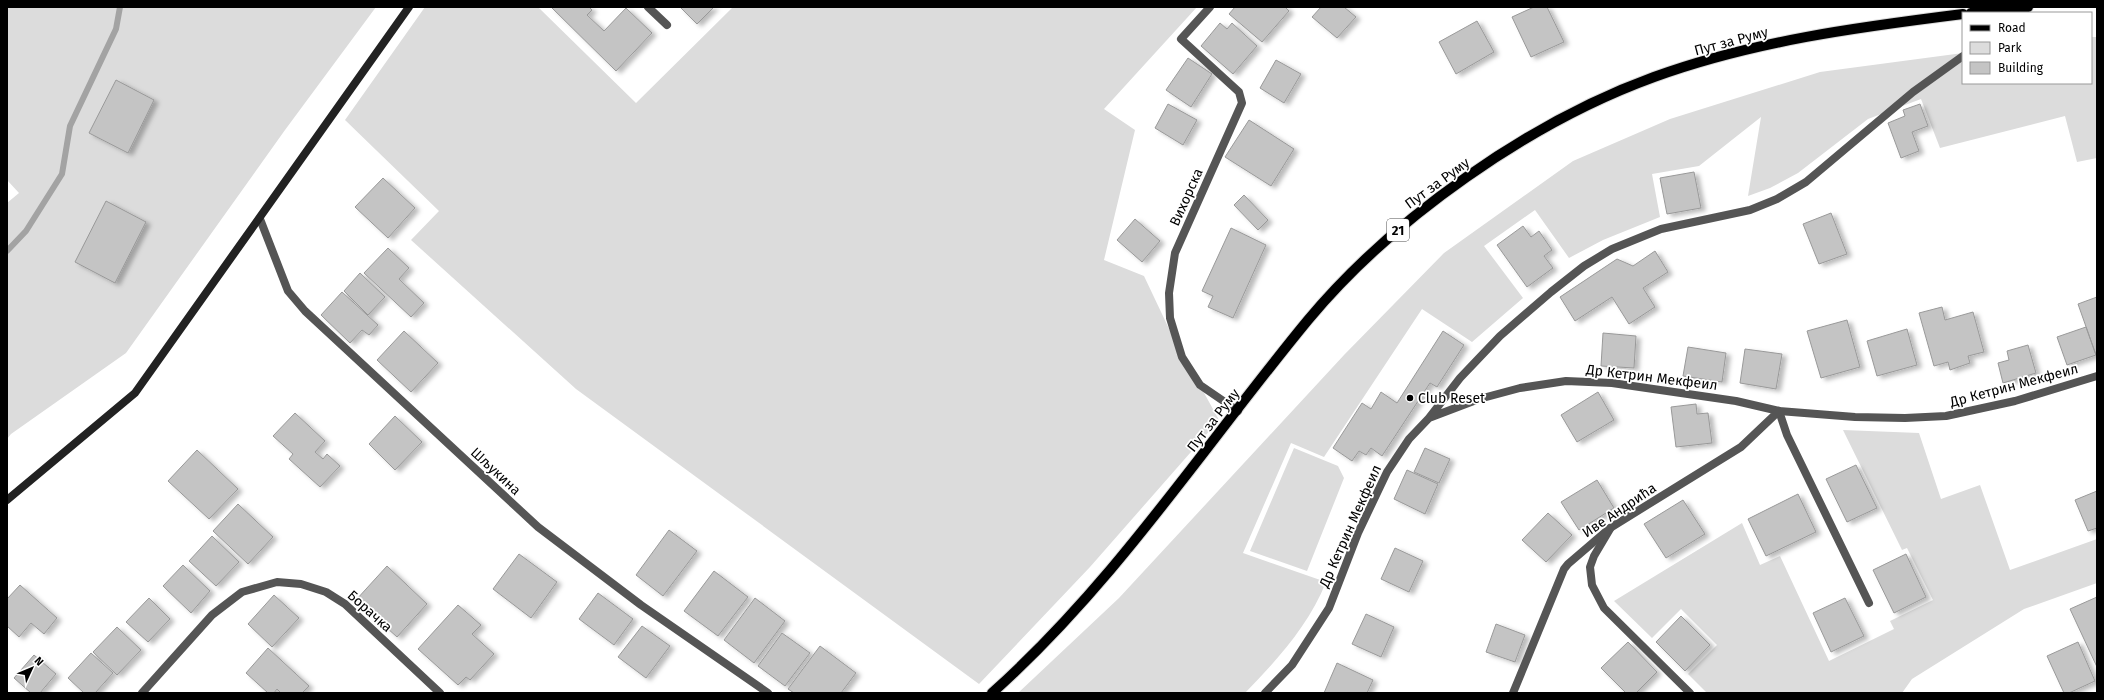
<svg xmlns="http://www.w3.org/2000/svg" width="2104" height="700" font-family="'Fira Sans',sans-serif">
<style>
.green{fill:#dcdcdc}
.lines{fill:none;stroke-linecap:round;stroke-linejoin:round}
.stream{stroke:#a3a3a3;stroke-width:6}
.building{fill:#c4c4c4;stroke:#999;filter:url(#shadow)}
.primary-casing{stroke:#dbdbdb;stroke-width:12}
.service{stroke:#555;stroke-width:8}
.minor{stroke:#555;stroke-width:8}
.secondary{stroke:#222;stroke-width:8}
.primary{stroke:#000;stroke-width:10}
.poi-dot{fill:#000;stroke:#fff;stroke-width:1.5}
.labels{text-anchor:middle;stroke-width:3.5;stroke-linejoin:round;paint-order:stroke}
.shield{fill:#fff;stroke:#4c4c4c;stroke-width:1}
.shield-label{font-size:13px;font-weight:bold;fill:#000}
.street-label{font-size:14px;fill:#000;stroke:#fff}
.poi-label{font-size:14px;fill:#000;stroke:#fff;text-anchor:start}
</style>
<defs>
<filter id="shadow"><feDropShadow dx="4.5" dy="2.5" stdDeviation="2" flood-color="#0004"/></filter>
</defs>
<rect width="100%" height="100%" fill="#fff"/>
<path class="green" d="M 7,7 L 376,7 L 285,130 L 126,353 L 11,434 L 7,439 L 7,203 L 19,193 L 7,180 Z
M 425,7 L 538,7 L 636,103 L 733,7 L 1197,7 L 1104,109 L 1135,130 L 1104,260 L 1144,276 L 1171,333 L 1219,420 L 1090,567 L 979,684 L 576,389 L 411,240 L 439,211 L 345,120 Z
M 2091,37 L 2097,37 L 2097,158 L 2077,162 L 2065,116 L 1940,148 L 1921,99 L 1868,119 L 1798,173 L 1770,188 L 1748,196 L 1761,117 L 1699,166 L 1652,174 L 1660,217 L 1603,240 L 1569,258 L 1535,210 L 1484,246 L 1523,298 L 1472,342 L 1422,309 L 1324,457 L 1291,443 L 1243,553 L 1326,582 C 1309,625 1277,660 1245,693 L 1018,693 L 1119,598 L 1344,355 L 1444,253 L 1573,161 L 1670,119 L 1820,72 L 1963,53 L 1963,83 L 2091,83 Z
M 1843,430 L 1919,433 L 1941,499 L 1980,485 L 2010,570 L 2097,539 L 2097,583 L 2024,609 L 1912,679 L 1902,693 L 1707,693 L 1688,674 L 1717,645 L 1681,609 L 1652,638 L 1614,601 L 1742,523 L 1760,565 L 1780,556 L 1829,661 L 1894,629 L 1890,621 L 1933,600 L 1907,548 L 1902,550 Z
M 1294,448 L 1338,466 L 1344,478 L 1307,571 L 1250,551 Z"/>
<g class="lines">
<path class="stream" d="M 7,251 L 26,231 L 62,174 L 70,126 L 116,29 L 120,7"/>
</g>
<path class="building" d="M 551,7 L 589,7 L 592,10 L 587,15 L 604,31 L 626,8 L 652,33 L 616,71 Z
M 680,7 L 714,7 L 697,24 Z
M 1235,7 L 1285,7 L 1289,11 L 1262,42 L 1229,14 Z
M 1321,7 L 1344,7 L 1356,17 L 1337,38 L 1312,17 Z
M 1534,7 L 1547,7 L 1564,42 L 1531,57 L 1512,17 Z
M 1477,21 L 1494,52 L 1456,74 L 1439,42 Z
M 1220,23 L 1227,29 L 1232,23 L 1257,46 L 1233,74 L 1201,46 Z
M 1188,58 L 1212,74 L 1191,107 L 1166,90 Z
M 1276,60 L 1301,74 L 1284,103 L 1260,88 Z
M 116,80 L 154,100 L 128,153 L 89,133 Z
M 1168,104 L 1197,120 L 1183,145 L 1155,128 Z
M 1920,104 L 1928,126 L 1912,132 L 1919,151 L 1901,158 L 1888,123 L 1905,116 L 1903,110 Z
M 1249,120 L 1294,149 L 1271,186 L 1225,157 Z
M 1694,172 L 1701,208 L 1667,214 L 1660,178 Z
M 383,178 L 415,208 L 388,238 L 355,207 Z
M 1244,195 L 1268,220 L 1258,230 L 1234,205 Z
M 106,201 L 146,222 L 115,283 L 75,262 Z
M 1831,213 L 1847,254 L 1819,264 L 1803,224 Z
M 1135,219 L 1160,241 L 1142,262 L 1117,240 Z
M 1523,226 L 1531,237 L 1539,231 L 1552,250 L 1544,256 L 1553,268 L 1527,287 L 1497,245 Z
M 1231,228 L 1266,245 L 1233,318 L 1208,307 L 1213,296 L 1202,291 Z
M 388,248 L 409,268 L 399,279 L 424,303 L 411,317 L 364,273 Z
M 1655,251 L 1668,272 L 1643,288 L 1655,307 L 1629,324 L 1612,297 L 1575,321 L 1560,297 L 1617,259 L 1633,266 Z
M 360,273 L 385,297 L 368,315 L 344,291 Z
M 342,292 L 378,325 L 369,335 L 362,330 L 350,343 L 321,315 Z
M 2097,297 L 2097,354 L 2096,355 L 2078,304 Z
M 1942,307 L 1945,320 L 1973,312 L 1984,352 L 1968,356 L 1970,363 L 1950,370 L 1948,362 L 1934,366 L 1919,313 Z
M 1847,320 L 1860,367 L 1821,378 L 1807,331 Z
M 2086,327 L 2096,355 L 2067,365 L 2057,337 Z
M 1907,329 L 1917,365 L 1877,376 L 1867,341 Z
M 404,331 L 438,363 L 411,392 L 377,360 Z
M 1443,331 L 1464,345 L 1437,387 L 1430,383 L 1382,456 L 1371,448 L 1366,455 L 1359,451 L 1352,461 L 1333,448 L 1362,403 L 1371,409 L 1381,392 L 1397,403 Z
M 1603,333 L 1636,336 L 1634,368 L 1601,366 Z
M 2028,345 L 2036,373 L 2003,383 L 1998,363 L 2009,360 L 2007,351 Z
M 1688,347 L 1726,353 L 1722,382 L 1683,376 Z
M 1745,349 L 1782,354 L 1776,389 L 1740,383 Z
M 1598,392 L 1614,420 L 1577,442 L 1561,415 Z
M 1696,404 L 1697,414 L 1708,413 L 1712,443 L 1676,447 L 1671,407 Z
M 295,413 L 325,441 L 315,452 L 323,459 L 327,454 L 340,466 L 320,487 L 289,459 L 293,454 L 273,436 Z
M 395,416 L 422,442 L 395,470 L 369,444 Z
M 1425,448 L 1450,459 L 1439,483 L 1414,472 Z
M 197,450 L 238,489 L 209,519 L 168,481 Z
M 1856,465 L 1877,508 L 1847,522 L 1826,479 Z
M 1407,470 L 1438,484 L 1425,514 L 1394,499 Z
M 1597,480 L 1614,508 L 1579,530 L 1561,502 Z
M 2097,491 L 2097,528 L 2088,531 L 2075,500 Z
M 1798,494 L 1816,532 L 1766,556 L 1748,519 Z
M 1683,500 L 1705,534 L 1666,558 L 1644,524 Z
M 238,504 L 273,537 L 248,564 L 213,531 Z
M 1548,513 L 1572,535 L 1546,562 L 1522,540 Z
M 669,530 L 697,551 L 663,596 L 636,575 Z
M 212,536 L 239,562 L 216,586 L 189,561 Z
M 1395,548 L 1423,561 L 1409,592 L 1381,579 Z
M 519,554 L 557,582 L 531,618 L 493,589 Z
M 1906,554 L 1926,597 L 1894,613 L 1873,570 Z
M 183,565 L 210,591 L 191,613 L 163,586 Z
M 387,566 L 427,604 L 397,637 L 356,600 Z
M 714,571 L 748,597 L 718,636 L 684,611 Z
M 20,585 L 57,618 L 44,634 L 31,623 L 19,637 L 7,626 L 7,599 Z
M 598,593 L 633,619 L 614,645 L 579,619 Z
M 274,595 L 299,618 L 272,647 L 248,624 Z
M 2097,597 L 2097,667 L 2070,609 Z
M 149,598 L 170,619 L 148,642 L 126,622 Z
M 755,598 L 785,621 L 754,663 L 724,640 Z
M 1845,598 L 1864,636 L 1831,652 L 1813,613 Z
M 458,605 L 481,625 L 472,634 L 494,654 L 470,680 L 466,677 L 458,685 L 418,649 Z
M 1366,614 L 1394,627 L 1381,657 L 1352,644 Z
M 1681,616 L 1710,645 L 1685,671 L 1656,642 Z
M 1496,624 L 1525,635 L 1515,662 L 1486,652 Z
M 642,626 L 670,646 L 646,678 L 618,657 Z
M 117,627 L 141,650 L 117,675 L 93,652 Z
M 782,633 L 810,653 L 785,686 L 758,666 Z
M 1628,642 L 1657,672 L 1636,693 L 1626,693 L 1601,668 Z
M 2078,642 L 2095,681 L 2069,693 L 2064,693 L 2047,656 Z
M 820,646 L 856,673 L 841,693 L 794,693 L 788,689 Z
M 268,648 L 309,686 L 302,693 L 281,693 L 277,689 L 274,693 L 268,693 L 246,673 Z
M 91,653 L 113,673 L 96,692 L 97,693 L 84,693 L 68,678 Z
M 34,655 L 56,674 L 40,693 L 31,693 L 14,678 Z
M 1337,663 L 1373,680 L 1367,693 L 1324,693 Z"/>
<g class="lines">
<defs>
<path id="primary" d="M 1971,13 L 2028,7
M 992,693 C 1115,583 1204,446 1308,320 C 1393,218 1530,122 1654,77 C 1753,41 1859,27 1963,14"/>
</defs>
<use href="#primary" class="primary-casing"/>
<path class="service" d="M 648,7 L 667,25
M 1779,411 L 1787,435 L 1869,603
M 1610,529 L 1594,556 L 1590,567 L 1592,585 L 1604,608 L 1690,693"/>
<path class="minor" d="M 1210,7 L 1181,39 L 1239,92 L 1242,103 L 1175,253 L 1169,293 L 1170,318 L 1182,357 L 1200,385 L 1238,411
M 260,219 L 288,291 L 305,311 L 538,527 L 641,605 L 768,693
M 1429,418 L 1460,378 L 1500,336 L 1551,292 L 1584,266 L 1612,249 L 1661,229 L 1750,210 L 1777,199 L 1806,182 L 1913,92 L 1963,56
M 142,693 L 212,615 L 242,592 L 277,582 L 301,584 L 326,592 L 345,604 L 440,693
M 1265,693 L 1292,665 L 1329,608 L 1358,533 L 1387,472 L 1409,439 L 1429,418 L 1479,399 L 1520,388 L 1566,381 L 1612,383 L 1736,401 L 1779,411 L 1855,417 L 1905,418 L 1946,416 L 2015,401 L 2097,376
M 1513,693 L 1564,569 L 1568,564 L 1610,528 L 1741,447 L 1779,411"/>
<path class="secondary" d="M 7,500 L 135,393 L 409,7"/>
<use href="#primary" class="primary"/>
</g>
<circle class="poi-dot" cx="1410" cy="398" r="4"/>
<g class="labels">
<rect class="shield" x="1387" y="219" width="22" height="22" rx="3"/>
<g class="shield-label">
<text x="1398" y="235">21</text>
</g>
<g class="street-label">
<text transform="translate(1731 41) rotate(-15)" y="5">Пут за Руму</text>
<text transform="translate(1437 183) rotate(-36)" y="5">Пут за Руму</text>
<text transform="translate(1186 197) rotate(-66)" y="5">Вихорска</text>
<text transform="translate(1652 377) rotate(7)" y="5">Др Кетрин Мекфеил</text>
<text transform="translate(2014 385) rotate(-15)" y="5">Др Кетрин Мекфеил</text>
<text transform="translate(1213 420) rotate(-52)" y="5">Пут за Руму</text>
<text transform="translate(496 471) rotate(43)" y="5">Шљукина</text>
<text transform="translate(1619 510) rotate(-34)" y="5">Иве Андрића</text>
<text transform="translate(1350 526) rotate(-66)" y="5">Др Кетрин Мекфеил</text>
<text transform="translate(370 611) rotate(42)" y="5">Борачка</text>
</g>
<g class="poi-label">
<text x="1418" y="403">Club Reset</text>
</g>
</g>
<rect width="2104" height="700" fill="none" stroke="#000000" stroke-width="16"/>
<rect x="1962" y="12" width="130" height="72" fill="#ffffff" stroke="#999999"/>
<rect x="1970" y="25" width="20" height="6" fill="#000000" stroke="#999999"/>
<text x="1998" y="32" font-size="12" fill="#000000">Road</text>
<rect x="1970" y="42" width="20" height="12" fill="#dcdcdc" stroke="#999999"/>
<text x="1998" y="52" font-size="12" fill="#000000">Park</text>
<rect x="1970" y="62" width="20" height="12" fill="#c4c4c4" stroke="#999999"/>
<text x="1998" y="72" font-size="12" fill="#000000">Building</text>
<g transform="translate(32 668) rotate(46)" stroke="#ffffff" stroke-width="3" paint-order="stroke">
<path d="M0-3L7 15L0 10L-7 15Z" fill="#000000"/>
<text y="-6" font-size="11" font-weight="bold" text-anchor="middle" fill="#000000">N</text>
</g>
</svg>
